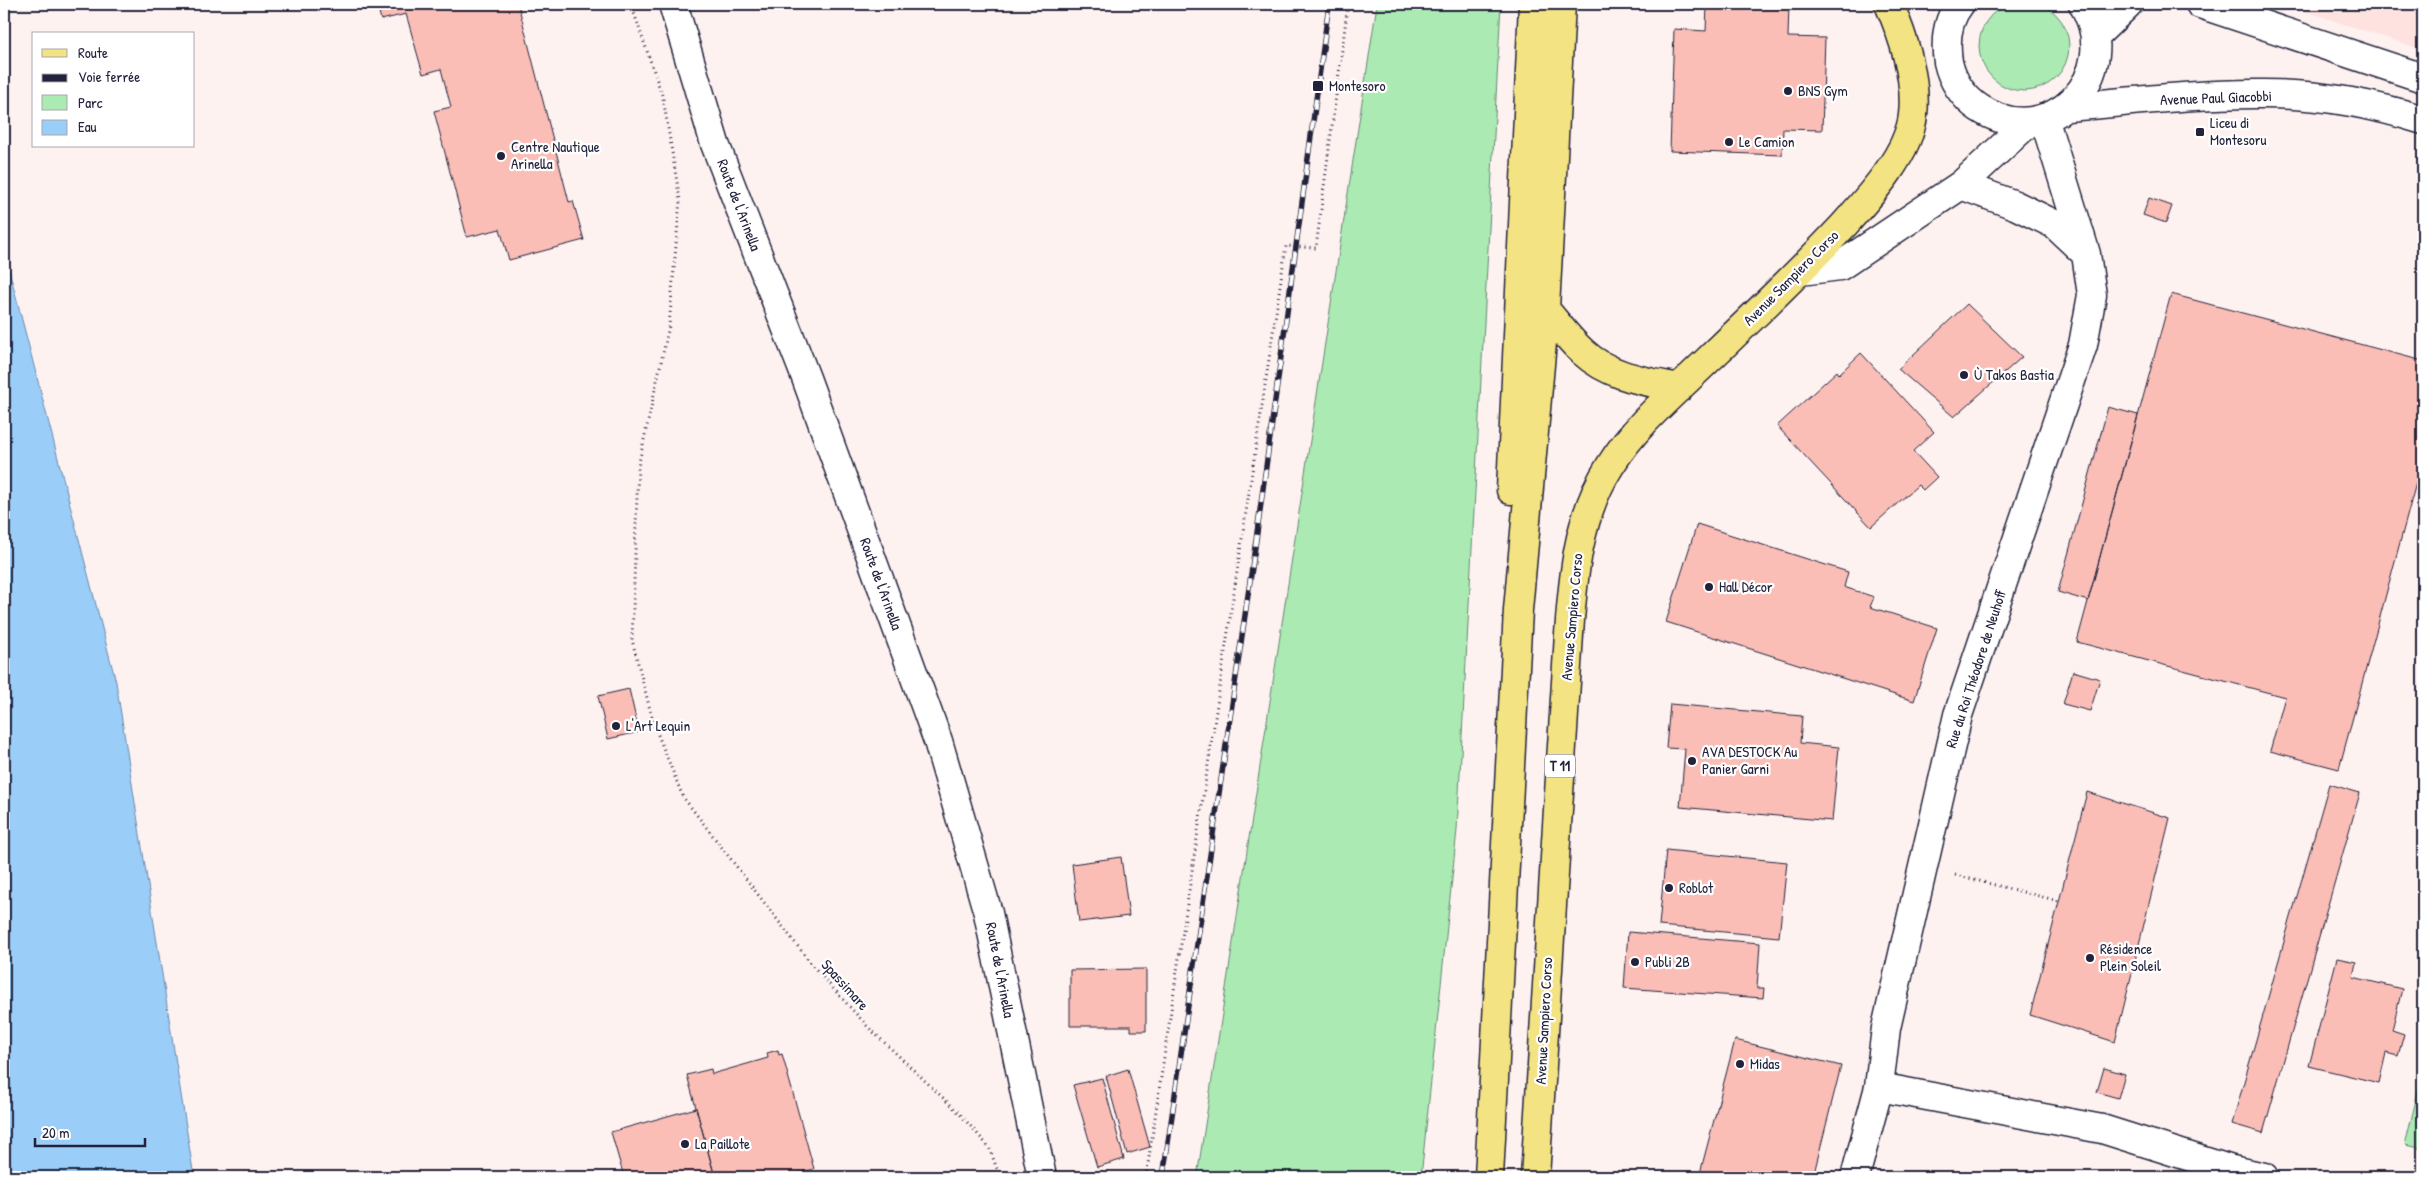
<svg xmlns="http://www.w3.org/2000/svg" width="2427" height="1181" font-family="'Patrick Hand',sans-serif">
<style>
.built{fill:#fde2e0}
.green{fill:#abeab2;stroke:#668676}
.water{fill:#9acdf7;stroke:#6a89ac}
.building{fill:#fabeb7;stroke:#22223b}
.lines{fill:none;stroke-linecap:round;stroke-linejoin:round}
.street-casing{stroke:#22223b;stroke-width:31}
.secondary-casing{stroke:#22223b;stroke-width:31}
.primary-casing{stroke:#22223b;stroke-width:31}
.path{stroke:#22223b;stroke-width:3;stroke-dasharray:1 4;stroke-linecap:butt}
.street{stroke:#fff;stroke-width:28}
.secondary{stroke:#fff;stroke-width:28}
.primary{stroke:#f4e382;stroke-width:28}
.rail-casing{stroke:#22223b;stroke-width:5.5}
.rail{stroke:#fff;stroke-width:4;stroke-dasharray:11;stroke-linecap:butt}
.poi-dot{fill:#22223b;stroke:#fff;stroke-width:2}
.labels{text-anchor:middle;stroke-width:4.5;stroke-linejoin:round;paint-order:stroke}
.shield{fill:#fff;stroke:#646476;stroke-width:1}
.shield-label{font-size:14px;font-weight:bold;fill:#22223b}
.poi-label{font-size:15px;fill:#22223b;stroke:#fff;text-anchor:start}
.street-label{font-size:15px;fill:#22223b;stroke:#fff}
</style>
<rect width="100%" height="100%" fill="#fef2f1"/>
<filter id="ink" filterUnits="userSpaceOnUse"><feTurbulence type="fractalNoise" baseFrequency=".02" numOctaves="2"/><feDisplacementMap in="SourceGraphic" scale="10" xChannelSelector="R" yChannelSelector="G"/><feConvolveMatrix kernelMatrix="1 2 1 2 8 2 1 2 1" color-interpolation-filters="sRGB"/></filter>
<g filter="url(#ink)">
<path class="built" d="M 2283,4 L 2423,4 L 2423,50 Z"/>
<path class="green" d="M1979 46a45 45 0 1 1 90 0a45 45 0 1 1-90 0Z
M 1377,4 L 1501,4 L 1457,830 L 1421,1177 L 1197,1177 Z
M 2423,1071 L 2423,1149 L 2405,1145 Z"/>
<path class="water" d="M 4,225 L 6,258 L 116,682 L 194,1177 L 4,1177 Z"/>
<path class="building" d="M 377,4 L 518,4 L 569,202 L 573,201 L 584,240 L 509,260 L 500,229 L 467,237 L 434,111 L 451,107 L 441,69 L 423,74 L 406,14 L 381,20 Z
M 1707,4 L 1789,4 L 1788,37 L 1825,38 L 1822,130 L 1783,129 L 1782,155 L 1670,151 L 1674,29 L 1706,31 Z
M 2149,198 L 2172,206 L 2166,223 L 2143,215 Z
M 2171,294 L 2423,361 L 2423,457 L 2339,769 L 2270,751 L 2285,697 L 2077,642 Z
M 1967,304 L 2022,357 L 1954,417 L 1898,369 Z
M 1861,353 L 1934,432 L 1913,451 L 1937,477 L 1923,490 L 1918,485 L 1871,527 L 1777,426 L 1837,371 L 1839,374 Z
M 2108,407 L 2138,415 L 2088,601 L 2058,592 Z
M 1697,524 L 1848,572 L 1844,587 L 1874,597 L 1870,607 L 1937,628 L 1914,701 L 1666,622 Z
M 2073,671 L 2100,679 L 2090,711 L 2063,704 Z
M 629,689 L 639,732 L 608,739 L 598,696 Z
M 1670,704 L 1802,716 L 1800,743 L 1839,747 L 1832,821 L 1680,807 L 1685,749 L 1666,748 Z
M 2329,784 L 2360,793 L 2263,1133 L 2232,1124 Z
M 2087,792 L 2170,818 L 2115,1042 L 2030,1015 Z
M 1666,850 L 1787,862 L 1779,937 L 1659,926 Z
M 1121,857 L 1129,916 L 1079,922 L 1072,864 Z
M 1628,932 L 1760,943 L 1757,988 L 1764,988 L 1763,998 L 1624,988 Z
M 2337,958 L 2356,962 L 2353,977 L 2402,989 L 2392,1030 L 2404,1034 L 2398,1056 L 2386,1053 L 2379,1083 L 2309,1066 Z
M 1146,969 L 1146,1031 L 1131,1031 L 1131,1026 L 1070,1026 L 1070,970 Z
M 1735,1040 L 1841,1066 L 1813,1177 L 1699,1177 Z
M 778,1050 L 779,1055 L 782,1054 L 814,1169 L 783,1177 L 715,1177 L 687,1075 L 711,1069 L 712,1074 L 768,1058 L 767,1053 Z
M 2104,1068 L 2125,1074 L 2118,1098 L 2097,1092 Z
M 1128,1069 L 1150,1147 L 1127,1154 L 1106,1076 Z
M 1102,1078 L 1124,1159 L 1097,1167 L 1073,1085 Z
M 696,1108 L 715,1177 L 624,1177 L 611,1132 Z"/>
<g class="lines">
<defs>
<path id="street" d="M 1961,185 L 2015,205 L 2054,224 L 2085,253
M 1879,1087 L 2102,1129 L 2232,1170 L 2264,1177
M 1855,1177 L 1879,1087 L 1886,1028 L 1958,715 L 2083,345 L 2092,295 L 2086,254 L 2044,118"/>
<path id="secondary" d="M 673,4 L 715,144 L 806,378 L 938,741 L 988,913 L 1042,1177
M 1960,4 C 1947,20 1945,42 1948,62 C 1952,80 1963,97 1979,108 C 2049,154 2126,75 2083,4
M 2200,4 L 2423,78
M 2096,35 L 2128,4
M 2066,107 C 2129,102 2192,94 2255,94 C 2311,93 2370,103 2423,120
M 1801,271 L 1840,266 L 1961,185 L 2029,122"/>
<path id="primary" d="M 1545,309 C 1557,323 1569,340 1583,352 C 1610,377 1645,381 1679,388
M 1511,490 L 1533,4
M 1489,1177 L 1518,610 L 1545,309 L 1561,4
M 1535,1177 L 1569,634 C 1573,576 1578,516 1610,466 C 1635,425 1674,393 1708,360 C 1754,316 1800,272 1843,226 C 1869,197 1909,154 1913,115 C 1917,79 1903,36 1889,4"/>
</defs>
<use href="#street" class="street-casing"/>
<use href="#secondary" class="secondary-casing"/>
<use href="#primary" class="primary-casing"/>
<path class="path" d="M 631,4 L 663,98 L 680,200 L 669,326 L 638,467 L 632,640 L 654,725 L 683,797 L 813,966 L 867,1026 L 958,1112 L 989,1147 L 1000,1177
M 1955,875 L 2059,901
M 1146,1177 L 1286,246 L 1316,248 L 1348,4"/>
<use href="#street" class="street"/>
<use href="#secondary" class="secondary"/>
<use href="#primary" class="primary"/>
<defs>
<path id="rail" d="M 1163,1177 L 1256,540 L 1329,4"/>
</defs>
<use href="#rail" class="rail-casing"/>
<use href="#rail" class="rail"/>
</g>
</g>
<g class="poi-dot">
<rect x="1312" y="80" width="12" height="12" rx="2.5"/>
<circle cx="1788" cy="91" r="5"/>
<rect x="2195" y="127" width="10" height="10" rx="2.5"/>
<circle cx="1729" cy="142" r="5"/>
<circle cx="501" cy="156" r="5"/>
<circle cx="1964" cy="375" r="5"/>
<circle cx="1709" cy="587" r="5"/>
<circle cx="616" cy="726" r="5"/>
<circle cx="1692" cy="761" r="5"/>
<circle cx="1669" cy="888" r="5"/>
<circle cx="2090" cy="958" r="5"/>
<circle cx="1635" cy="962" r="5"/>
<circle cx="1740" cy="1064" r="5"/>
<circle cx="685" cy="1144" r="5"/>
</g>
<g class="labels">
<rect class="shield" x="1545" y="754.5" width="30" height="23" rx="4"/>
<g class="shield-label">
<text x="1560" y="771">T 11</text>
</g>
<g class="poi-label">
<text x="1329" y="91">Montesoro</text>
<text x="1798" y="96">BNS Gym</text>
<text x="2210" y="128">Liceu di<tspan x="2210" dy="17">Montesoru</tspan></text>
<text x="1739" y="147">Le Camion</text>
<text x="511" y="152">Centre Nautique<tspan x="511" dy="17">Arinella</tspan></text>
<text x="1974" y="380">Ù Takos Bastia</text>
<text x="1719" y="592">Hall Décor</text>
<text x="626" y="731">L'Art Lequin</text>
<text x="1702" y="757">AVA DESTOCK Au<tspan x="1702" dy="17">Panier Garni</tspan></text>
<text x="1679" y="893">Roblot</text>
<text x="2100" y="954">Résidence<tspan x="2100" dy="17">Plein Soleil</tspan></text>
<text x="1645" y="967">Publi 2B</text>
<text x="1750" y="1069">Midas</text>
<text x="695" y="1149">La Paillote</text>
</g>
<g class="street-label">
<text transform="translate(2216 98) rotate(-2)" y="5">Avenue Paul Giacobbi</text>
<text transform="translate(739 205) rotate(69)" y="5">Route de l'Arinella</text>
<text transform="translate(1791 278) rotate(-45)" y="5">Avenue Sampiero Corso</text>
<text transform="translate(881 584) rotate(70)" y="5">Route de l'Arinella</text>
<text transform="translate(1572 617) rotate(-85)" y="5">Avenue Sampiero Corso</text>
<text transform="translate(1976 669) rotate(-72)" y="5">Rue du Roi Théodore de Neuhoff</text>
<text transform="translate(1000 970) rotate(79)" y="5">Route de l'Arinella</text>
<text transform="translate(845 985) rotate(48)" y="5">Spassimare</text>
<text transform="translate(1544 1021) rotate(-87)" y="5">Avenue Sampiero Corso</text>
</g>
</g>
<rect width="2427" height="1181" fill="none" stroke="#fff" stroke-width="20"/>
<rect x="10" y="10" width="2407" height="1161" fill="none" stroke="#22223b" stroke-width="2" filter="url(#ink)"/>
<rect x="32" y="32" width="162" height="115" fill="#ffffff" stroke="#a7a7b1"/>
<rect x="42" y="49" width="25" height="8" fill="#f4e382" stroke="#a7a7b1"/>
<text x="78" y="58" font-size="15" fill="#22223b">Route</text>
<rect x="42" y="74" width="25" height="8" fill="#22223b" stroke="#a7a7b1"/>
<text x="78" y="82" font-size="15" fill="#22223b">Voie ferrée</text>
<rect x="42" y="95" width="25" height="15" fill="#abeab2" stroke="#a7a7b1"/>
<text x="78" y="108" font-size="15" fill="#22223b">Parc</text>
<rect x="42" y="120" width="25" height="15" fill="#9acdf7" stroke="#a7a7b1"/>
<text x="78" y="132" font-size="15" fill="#22223b">Eau</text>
<path d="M35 1138v8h110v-8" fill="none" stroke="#22223b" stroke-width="2.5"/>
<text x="42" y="1138" font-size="15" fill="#22223b" stroke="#ffffff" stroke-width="4" paint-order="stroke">20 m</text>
</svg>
